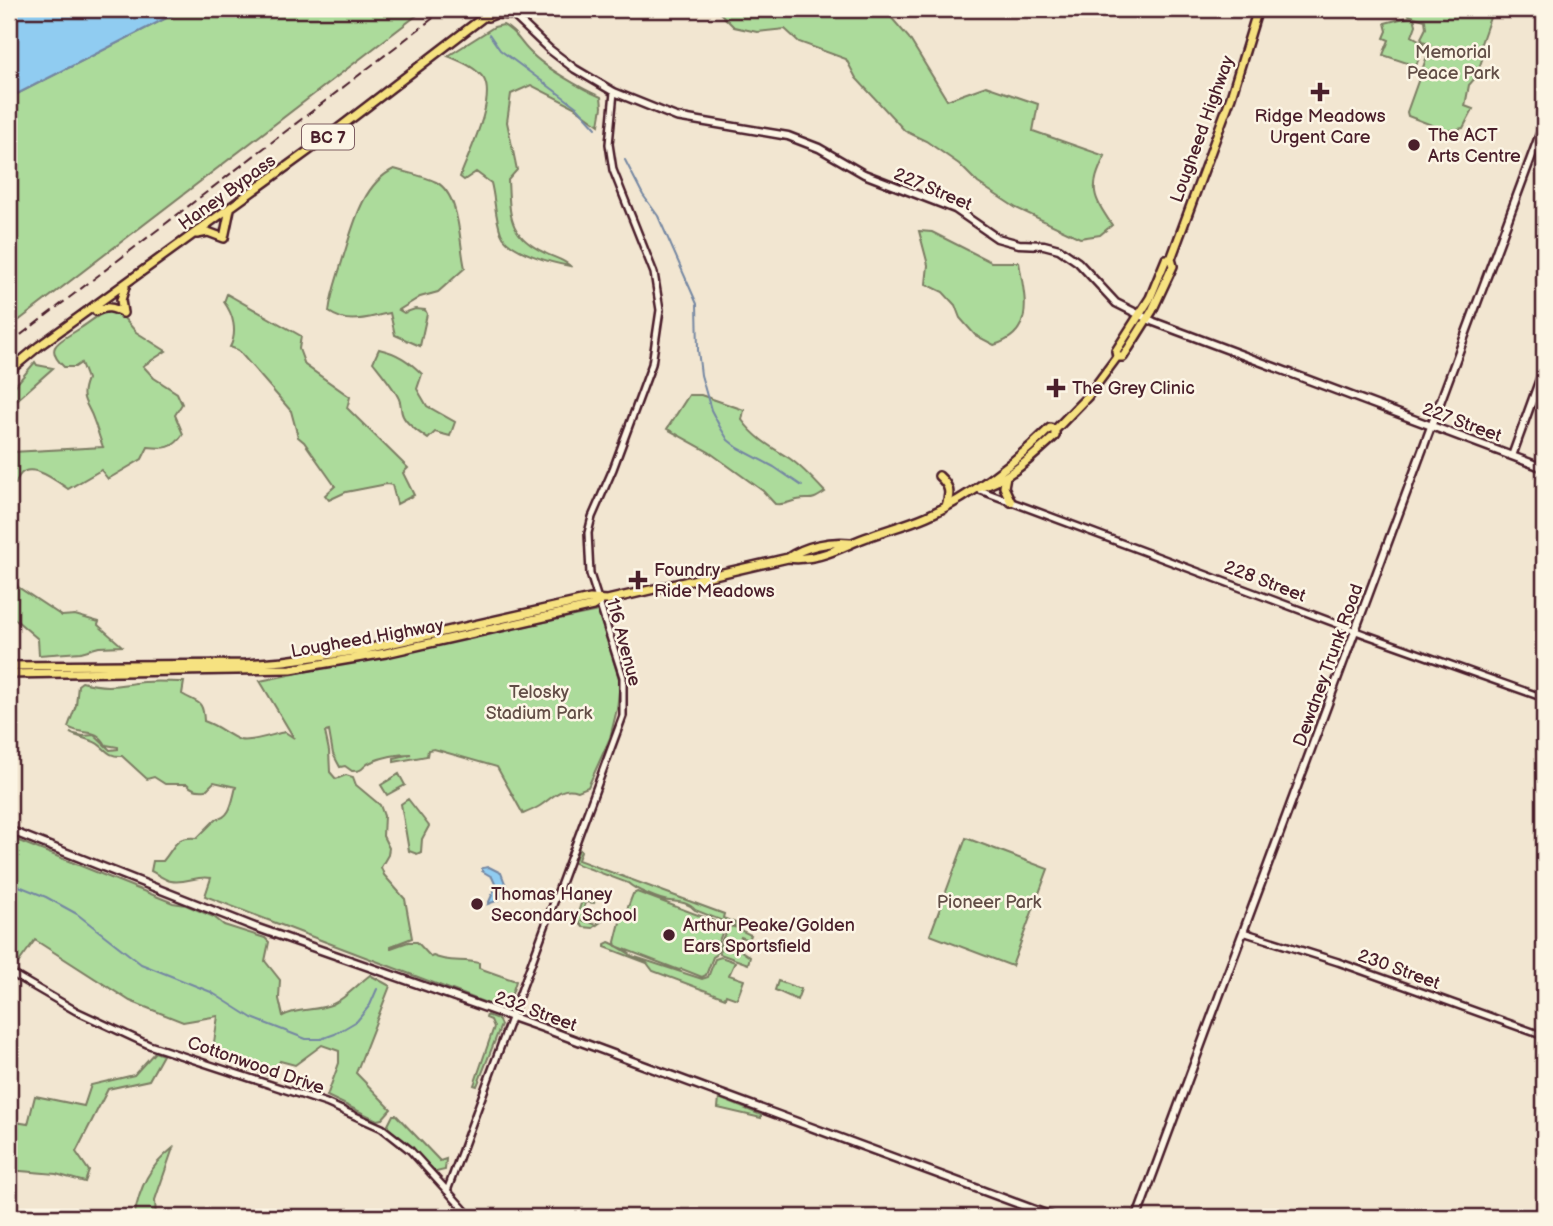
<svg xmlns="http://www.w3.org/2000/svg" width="1553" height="1226" font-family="'Balsamiq Sans',sans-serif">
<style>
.green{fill:#acdb9b;stroke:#7b7d63;stroke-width:2}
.water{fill:#90ccf1;stroke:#7487a2;stroke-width:2}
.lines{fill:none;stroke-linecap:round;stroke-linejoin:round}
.stream{stroke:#7487a2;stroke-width:2}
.tertiary-casing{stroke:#4a1f2b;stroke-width:10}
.secondary-casing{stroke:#4a1f2b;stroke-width:11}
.primary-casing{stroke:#4a1f2b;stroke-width:12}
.trunk-casing{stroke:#4a1f2b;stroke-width:12}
.tertiary{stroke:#fcf5e5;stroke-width:5}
.secondary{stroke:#fcf5e5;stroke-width:6}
.primary{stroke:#f6e281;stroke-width:7}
.trunk{stroke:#f6e281;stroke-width:7}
.rail{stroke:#4a1f2b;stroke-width:2;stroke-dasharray:10 5;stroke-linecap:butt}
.poi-dot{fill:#4a1f2b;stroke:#fcf5e5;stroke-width:2.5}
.labels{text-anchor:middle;stroke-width:5;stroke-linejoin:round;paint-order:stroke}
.shield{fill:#fcf5e5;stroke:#7f5f63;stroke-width:2}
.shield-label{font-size:16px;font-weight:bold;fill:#4a1f2b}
.park-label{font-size:18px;fill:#624e47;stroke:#fcf5e5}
.poi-label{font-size:18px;fill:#4a1f2b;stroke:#fcf5e5;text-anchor:start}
.street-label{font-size:18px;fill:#4a1f2b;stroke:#fcf5e5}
</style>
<rect width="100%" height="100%" fill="#f2e6d1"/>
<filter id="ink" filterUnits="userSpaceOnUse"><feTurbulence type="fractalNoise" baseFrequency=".0143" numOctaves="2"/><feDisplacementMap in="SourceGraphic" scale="14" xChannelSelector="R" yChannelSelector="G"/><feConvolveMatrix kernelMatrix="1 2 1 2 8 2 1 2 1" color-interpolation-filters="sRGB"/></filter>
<g filter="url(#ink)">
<path class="green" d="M 184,9 L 425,9 L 9,328 L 9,98 Z
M 716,9 L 884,9 L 909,38 L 947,100 L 986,86 L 1038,104 L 1033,131 L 1105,156 C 1089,189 1092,195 1112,225 L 1100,235 L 1080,238 L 1016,208 L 978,183 L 959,164 L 926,141 L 905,131 L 856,78 L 846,59 L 799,42 L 785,29 L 757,32 L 734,27 Z
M 1407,9 L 1493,9 L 1480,46 L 1486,48 L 1476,77 L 1469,85 L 1465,106 L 1473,109 L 1463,128 L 1447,131 L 1408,116 L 1407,112 L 1431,45 L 1423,41 L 1421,38 L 1426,28 L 1425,20 L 1414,17 L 1416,25 L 1412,36 L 1424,43 L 1416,66 L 1383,55 L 1389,40 L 1384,38 L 1387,31 L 1385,23 L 1412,16 L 1405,13 Z
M 503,25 C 516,31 520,43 530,52 C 544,67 582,89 601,97 L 602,107 L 599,125 L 574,107 L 531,85 L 511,94 L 507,122 L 517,170 L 508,180 C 510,217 508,235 545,253 C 554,258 563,259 570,266 C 552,263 507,251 501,233 C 495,217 495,198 491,183 L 476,172 L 464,180 L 460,177 C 468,155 496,100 484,79 C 476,67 460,61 448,56 L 494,27 Z
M 394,169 C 408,173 424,176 436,182 C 461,195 459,244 465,268 L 438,292 L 420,297 L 399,310 L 404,313 L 415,309 L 425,310 L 427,314 L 420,346 L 395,335 L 390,313 C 368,317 349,326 329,312 C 331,293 338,276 343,258 C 353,227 362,184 394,169 Z
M 919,231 L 932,232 L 991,262 L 1019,262 C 1024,296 1037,332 994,345 L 975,335 L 960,318 L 955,305 L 943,292 L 926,284 L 928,265 Z
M 227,294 L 301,336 L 299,349 L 305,365 L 350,397 L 347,408 L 408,468 L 403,473 L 414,495 L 397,504 L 392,485 L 387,484 L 346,492 L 329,500 L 325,495 L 335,486 L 304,442 L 298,437 L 291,411 L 238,350 L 230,347 C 238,332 233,314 224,302 Z
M 107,311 L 114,312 L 123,317 L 136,332 L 166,351 L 143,366 L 154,378 L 177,393 L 182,404 L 175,415 L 183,434 C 174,449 164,449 148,447 L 142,459 L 108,479 L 101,470 L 68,489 C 54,479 22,455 16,484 L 9,483 L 9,454 L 12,452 L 103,447 C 100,439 97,429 94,421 C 88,402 78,401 87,379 L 81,363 L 75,367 L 64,367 C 42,346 61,341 79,329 C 89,323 96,316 107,311 Z
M 379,349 C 397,353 409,361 422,374 L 417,389 L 427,406 L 455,422 L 450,436 L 435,432 L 428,439 C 420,433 407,425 403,416 C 400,411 402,405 399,399 C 395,389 380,371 373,362 Z
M 35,362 L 37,365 L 53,368 L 9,407 L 9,393 Z
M 689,395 L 701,395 L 744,410 L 742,420 C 755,438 771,447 789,458 C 802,467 814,480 825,492 C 809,503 812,497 797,500 C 787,502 788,505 775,504 L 763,491 L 709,452 L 667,429 Z
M 9,567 L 18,587 L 62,616 L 75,615 L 99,622 L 98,625 L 122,646 L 99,647 L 81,652 L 39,655 L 38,639 L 9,614 Z
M 598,611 L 620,682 L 617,709 L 610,738 L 588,787 L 578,791 C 560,785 552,799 538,807 C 533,810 528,812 523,814 L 497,767 L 434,749 L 428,750 L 427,756 L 394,762 L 394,758 L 411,754 C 399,754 383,757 371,762 C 361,766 366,771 352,771 L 345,766 L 340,767 L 333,754 L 329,731 L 325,732 L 329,751 L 330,772 L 336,779 L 346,775 L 353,777 L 356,785 L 380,805 L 384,816 L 383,836 L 389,848 L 388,855 L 381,867 L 384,875 L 405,899 L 412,938 L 391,946 L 391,948 L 408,942 L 417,942 L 431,957 L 433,956 C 448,963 463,959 479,963 L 479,968 L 516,981 L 509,1003 L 502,1009 L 205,896 L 211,878 C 197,875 185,884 171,881 C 165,880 157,874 151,871 L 153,861 L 163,861 C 176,846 174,836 197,838 L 216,819 C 231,818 232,801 236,787 L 214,782 L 206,790 C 198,791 192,790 187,784 L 165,784 L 154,777 L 147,779 L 122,756 C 105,757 105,745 92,741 C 85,738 77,737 70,733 L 83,736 L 94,735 L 110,750 L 118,749 L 118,747 L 106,745 C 95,726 85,737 68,727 L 76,705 L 78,685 L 82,682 C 109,689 117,685 144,682 C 157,681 171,682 184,682 L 182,694 C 198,704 203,699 204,721 C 219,726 227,735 240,740 C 249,743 274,734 285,732 L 294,738 L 260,681 Z
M 399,774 L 405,785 L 387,795 L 381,785 Z
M 408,799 L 429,826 L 422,839 L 421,852 L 417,854 L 409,851 L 401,804 Z
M 9,837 L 173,903 L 186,905 L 214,917 L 224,925 L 265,938 L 269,942 L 265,961 L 280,980 L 279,999 L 283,1016 C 295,1008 319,1011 333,1004 C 346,998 358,984 370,975 L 390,986 L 356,1073 L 391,1109 L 382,1119 L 377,1120 L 327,1096 L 339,1063 L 339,1051 L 322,1045 L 295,1065 L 280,1061 L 273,1077 L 212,1056 L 218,1016 L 183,1022 L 130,1001 L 35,940 L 11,973 L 9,972 Z
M 966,838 L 1048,869 L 1012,966 L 930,935 Z
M 579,849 L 581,851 L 578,860 L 724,914 L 723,918 L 738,924 L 735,926 L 695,910 C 688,902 679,902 670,901 C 661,901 634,889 628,883 L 574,863 Z
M 637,892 L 722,924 L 724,928 L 717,946 L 718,949 L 716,955 L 713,957 L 706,975 L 702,977 L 682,969 L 679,970 L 616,946 L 615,942 L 622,914 L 626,912 L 633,894 Z
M 586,899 L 595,903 L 585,902 L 582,920 L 597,925 L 599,920 L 602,921 L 593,928 L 583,927 L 576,918 L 582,901 Z
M 728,926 L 739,928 L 742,931 L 751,935 L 749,940 L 741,937 L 737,948 L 750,957 L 748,964 L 720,954 L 719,947 Z
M 609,942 C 612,943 631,954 632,956 L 702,979 L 708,977 L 715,959 L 721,957 L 735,962 L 729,975 L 744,980 L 737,999 L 726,995 L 725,998 L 653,971 L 647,963 L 605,947 L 605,944 Z
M 778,981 L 801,989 L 797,1000 L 775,990 Z
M 487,1015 L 498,1019 L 501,1025 L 477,1086 L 474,1085 L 494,1027 L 491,1020 L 486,1018 Z
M 155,1052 L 163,1055 L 149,1080 L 108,1089 L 76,1152 L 89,1171 L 85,1182 L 56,1174 L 9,1170 L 9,1121 L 28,1124 L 35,1096 L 84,1106 L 91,1085 L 134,1075 Z
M 719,1098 L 761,1115 L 761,1118 L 718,1108 Z
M 393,1115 L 396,1115 L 440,1161 L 446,1159 L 445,1170 L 436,1172 L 387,1127 Z
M 173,1148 L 155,1200 L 156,1217 L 134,1217 C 140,1186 149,1167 173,1148 Z"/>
<path class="water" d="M 9,9 L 184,9 L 9,98 Z
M 489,867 L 501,873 L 506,886 L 499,900 L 488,904 L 496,886 L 492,877 L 482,871 L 482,868 Z"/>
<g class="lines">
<path class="stream" d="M 489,34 L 500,50 L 578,108 L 596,128
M 625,160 L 643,195 L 658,216 L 697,304 L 698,350 L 701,375 L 711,410 L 720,427 L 728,440 L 738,448 L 774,467 L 802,486
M 9,882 L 46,897 L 77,914 L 141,964 L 211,992 L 252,1018 L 306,1039 L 321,1039 L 335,1034 L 357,1021 L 370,1005 L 377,989"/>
<defs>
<path id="tertiary" d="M 977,489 L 1364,634 L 1544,698
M 1243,932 L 1338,962 L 1544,1036
M 9,972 L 76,1011 L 149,1045 L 326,1103 L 382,1128 L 410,1150 L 471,1217
M 447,1191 L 623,716 L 623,677 L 590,574 L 588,533 L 592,517 L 613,469 L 652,364 L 660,310 L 654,273 L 613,170 L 609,144 L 614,92"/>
<path id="secondary" d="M 507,9 L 549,49 L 575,69 L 614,92 L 676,117 L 788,136 L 819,148 L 864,174 L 955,209 L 997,238 L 1019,244 L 1044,245 L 1059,249 L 1078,262 L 1116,303 L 1154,322 L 1544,468
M 1512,456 L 1544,368
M 9,830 L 255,927 L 543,1028 L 1054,1217
M 1137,1217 L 1544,123"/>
<path id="primary" d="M 1117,357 L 1123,357 L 1152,311 L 1173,266 L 1171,259 L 1231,97 L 1258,9
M 939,476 C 950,486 951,493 946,506
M 1006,476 L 1004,487 L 1011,502
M 978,488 C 1008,481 1033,456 1055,436 L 1055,430 L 1088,396 L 1117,357 L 1116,351 L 1150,298 L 1166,259 L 1171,259
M 788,558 C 805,546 829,541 850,543
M 9,666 L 246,664 L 284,661 L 362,650 L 590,599 L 607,600 L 788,558 C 810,561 830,553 850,544 C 874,533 902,527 927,516 C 969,498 1017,461 1050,428 L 1055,430
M 9,674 L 291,669 L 386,653 L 593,606 L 600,601"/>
<path id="trunk" d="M 488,17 L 496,14 L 514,15 L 514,9
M 197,234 L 208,232 L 224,238 L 230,209
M 96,311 C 106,306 113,307 123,313
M 123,313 L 121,300 L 125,287
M 9,371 L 39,346 L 326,138 L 494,9"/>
</defs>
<use href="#tertiary" class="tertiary-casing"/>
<use href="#secondary" class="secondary-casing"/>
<use href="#primary" class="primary-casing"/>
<use href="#trunk" class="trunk-casing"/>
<use href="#tertiary" class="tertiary"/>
<use href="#secondary" class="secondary"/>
<use href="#primary" class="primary"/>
<use href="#trunk" class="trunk"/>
<path class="rail" d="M 9,344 L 445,9"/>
</g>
</g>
<g class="poi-dot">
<path d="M1316.5 81.5h7v7h7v7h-7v7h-7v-7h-7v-7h7z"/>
<circle cx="1414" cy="145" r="7"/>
<path d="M1052.5 377.5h7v7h7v7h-7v7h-7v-7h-7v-7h7z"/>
<path d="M634.5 569.5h7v7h7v7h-7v7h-7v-7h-7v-7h7z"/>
<circle cx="477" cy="904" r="7"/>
<circle cx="669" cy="935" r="7"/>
</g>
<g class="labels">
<rect class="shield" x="302" y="124.5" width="52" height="25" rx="5"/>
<g class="shield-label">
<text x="328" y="143">BC 7</text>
</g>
<g class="park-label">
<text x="1453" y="58">Memorial<tspan x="1453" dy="21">Peace Park</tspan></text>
<text x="539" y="698">Telosky<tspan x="539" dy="21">Stadium Park</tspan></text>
<text x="989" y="908">Pioneer Park</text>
</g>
<g class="poi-label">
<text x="1320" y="122" text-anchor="middle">Ridge Meadows<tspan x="1320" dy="21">Urgent Care</tspan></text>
<text x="1428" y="141">The ACT<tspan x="1428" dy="21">Arts Centre</tspan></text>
<text x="1072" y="394">The Grey Clinic</text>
<text x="654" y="576">Foundry<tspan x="654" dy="21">Ride Meadows</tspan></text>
<text x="491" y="900">Thomas Haney<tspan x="491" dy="21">Secondary School</tspan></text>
<text x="683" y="931">Arthur Peake/Golden<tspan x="683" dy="21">Ears Sportsfield</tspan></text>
</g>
<g class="street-label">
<text transform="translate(1202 129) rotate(-70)" y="6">Lougheed Highway</text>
<text transform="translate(933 189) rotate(23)" y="6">227 Street</text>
<text transform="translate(227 192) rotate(-36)" y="6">Haney Bypass</text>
<text transform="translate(1462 422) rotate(20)" y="6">227 Street</text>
<text transform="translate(1265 581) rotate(21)" y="6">228 Street</text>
<text transform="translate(367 638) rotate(-10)" y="6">Lougheed Highway</text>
<text transform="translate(624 642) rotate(75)" y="6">116 Avenue</text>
<text transform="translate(1328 665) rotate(-70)" y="6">Dewdney Trunk Road</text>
<text transform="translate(1399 969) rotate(20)" y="6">230 Street</text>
<text transform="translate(536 1011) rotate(20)" y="6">232 Street</text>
<text transform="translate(256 1065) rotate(19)" y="6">Cottonwood Drive</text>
</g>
</g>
<rect width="1553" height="1226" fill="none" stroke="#fcf5e5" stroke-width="35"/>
<rect x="18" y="18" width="1518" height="1191" fill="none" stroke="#4a1f2b" stroke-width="2.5" filter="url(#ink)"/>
</svg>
